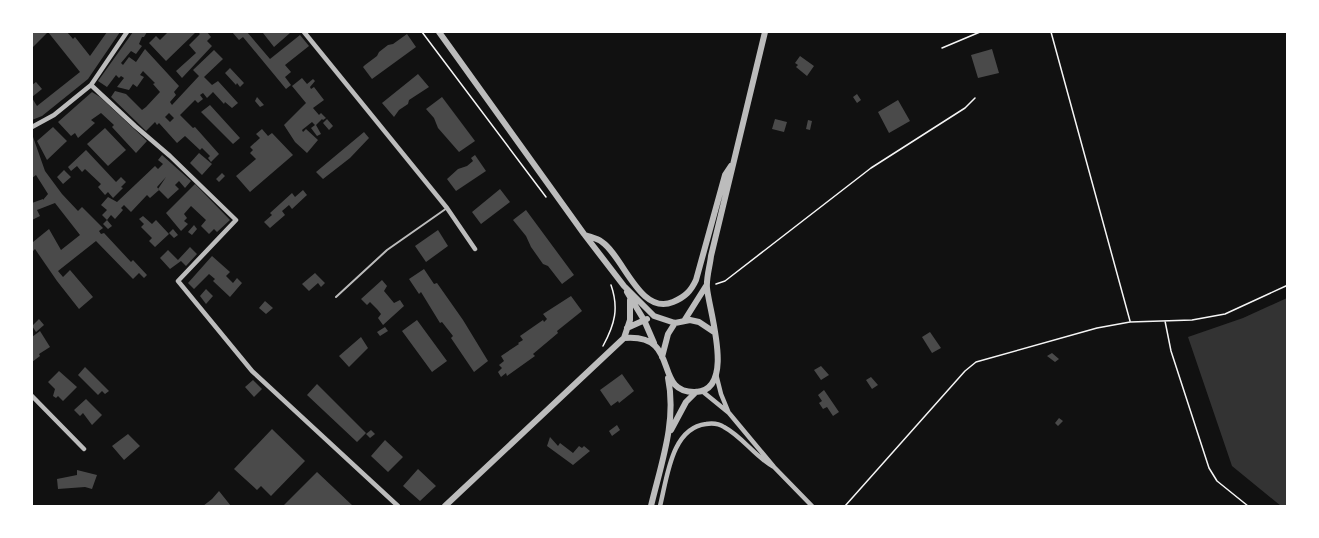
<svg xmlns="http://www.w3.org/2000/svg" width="1319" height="538" font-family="Ubuntu,sans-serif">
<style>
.water{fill:#333}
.building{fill:#4a4a4a;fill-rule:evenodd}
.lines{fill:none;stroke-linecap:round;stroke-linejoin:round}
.path{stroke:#f5f5f5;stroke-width:1.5}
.service{stroke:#bcbcbc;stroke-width:2}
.minor{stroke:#bcbcbc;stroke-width:4.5}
.tertiary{stroke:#bcbcbc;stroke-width:6}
</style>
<rect width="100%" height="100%" fill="#111"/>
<path class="water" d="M 1287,298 L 1288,506 L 1281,506 L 1232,466 L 1188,337 L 1243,318 Z"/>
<path class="building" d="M 32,32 L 67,32 L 73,39 L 75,37 L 90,56 L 107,32 L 120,32 L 88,79 L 42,116 L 32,120 L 32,98 L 37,106 L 80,72 L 48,32 L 32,48 Z
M 133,32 L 147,32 L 144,37 L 142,37 L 139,44 L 142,46 L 136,54 L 131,51 L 121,63 L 123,65 L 129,57 L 136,62 L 145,49 L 179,86 L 174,92 L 176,95 L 170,102 L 172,105 L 199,76 L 193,70 L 214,50 L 223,59 L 204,77 L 212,85 L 218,81 L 238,103 L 232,108 L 225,102 L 224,104 L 213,92 L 207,98 L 203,93 L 200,95 L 203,99 L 198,103 L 195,100 L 180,115 L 193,128 L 195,127 L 219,154 L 211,162 L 208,158 L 210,156 L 202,148 L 200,150 L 185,136 L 177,143 L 159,123 L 157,125 L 155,122 L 146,131 L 111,97 L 115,91 L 126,94 L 142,110 L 146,107 L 160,92 L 153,84 L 155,83 L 143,71 L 140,75 L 144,77 L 137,87 L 133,84 L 129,90 L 117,87 L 124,78 L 121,76 L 119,78 L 116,75 L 107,87 L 98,81 ZM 169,113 L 174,118 L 170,122 L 165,117 Z
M 168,32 L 196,32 L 166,61 L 149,43 L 156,36 L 160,40 Z
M 198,32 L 207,32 L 211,37 L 207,41 L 212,46 L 182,78 L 176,71 L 196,53 L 189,45 L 200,34 Z
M 232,32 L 247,32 L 270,59 L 300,35 L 309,46 L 285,65 L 291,72 L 285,77 L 291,85 L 286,89 L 243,37 L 239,40 Z
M 265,32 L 288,32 L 290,33 L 274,47 L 263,33 Z
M 407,34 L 416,47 L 372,79 L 363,67 L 365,65 L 377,56 L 379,52 L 388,45 L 393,44 Z
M 992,49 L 999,73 L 978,78 L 971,55 Z
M 800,56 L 814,66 L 807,76 L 796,67 L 798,65 L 795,63 Z
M 230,68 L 244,83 L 240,87 L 237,83 L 236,85 L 225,73 Z
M 418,74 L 429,87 L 409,100 L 408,104 L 399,110 L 394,117 L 382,103 Z
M 302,78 L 307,84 L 313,79 L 315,81 L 310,87 L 311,89 L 314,87 L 324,100 L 313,108 L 319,115 L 321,113 L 326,118 L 323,120 L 322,119 L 316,125 L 321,134 L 317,136 L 311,128 L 315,125 L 312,122 L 302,130 L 303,132 L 306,129 L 318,140 L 307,153 L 295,142 L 284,125 L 306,103 L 292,86 Z
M 36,82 L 42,89 L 32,97 L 32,85 Z
M 92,92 L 100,97 L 147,141 L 136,153 L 112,127 L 114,125 L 101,113 L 91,120 L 95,123 L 78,138 L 75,133 L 71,136 L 58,122 Z
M 857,94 L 861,100 L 857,103 L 853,97 Z
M 257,97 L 264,105 L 260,107 L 255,101 Z
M 442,97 L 475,141 L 459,152 L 438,128 L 434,118 L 426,109 Z
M 898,100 L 910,121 L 889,133 L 878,112 Z
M 210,105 L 240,138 L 233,144 L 201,112 Z
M 327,119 L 333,126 L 329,130 L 323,123 Z
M 775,119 L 787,122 L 784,132 L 772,129 Z
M 808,120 L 812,121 L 810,130 L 806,129 Z
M 53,127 L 67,141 L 47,160 L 37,141 Z
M 105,128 L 126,150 L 108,166 L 87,144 Z
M 262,129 L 268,136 L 272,133 L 293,155 L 250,192 L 236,176 L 256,159 L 250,153 L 253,150 L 250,147 L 260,138 L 256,134 Z
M 364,132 L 369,138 L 350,158 L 323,179 L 316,172 Z
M 32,134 L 45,171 L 62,194 L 78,211 L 82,207 L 103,228 L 99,231 L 101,234 L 104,233 L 131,262 L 133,260 L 147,275 L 144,278 L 139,273 L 133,279 L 132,278 L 96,241 L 58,271 L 63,277 L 70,270 L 93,297 L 79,309 L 57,281 L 35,249 L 32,252 L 32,239 L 33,242 L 49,229 L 61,250 L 80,235 L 55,203 L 37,210 L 40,216 L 32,220 L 32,203 L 43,199 L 43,200 L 48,194 L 36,175 L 32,178 Z
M 86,150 L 116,182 L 121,177 L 126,182 L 121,187 L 123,188 L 113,198 L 108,192 L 105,195 L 98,187 L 101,184 L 85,169 L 82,172 L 77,166 L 71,171 L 68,167 Z
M 199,153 L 212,164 L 202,175 L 190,163 Z
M 162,155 L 191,181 L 185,188 L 179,181 L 175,185 L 179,189 L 168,199 L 158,189 L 166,177 L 157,187 L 159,190 L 150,198 L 147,195 L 131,212 L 124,205 L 121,208 L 123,210 L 115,219 L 111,215 L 107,220 L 102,215 L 107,210 L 101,205 L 108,197 L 117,202 L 155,166 L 158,169 L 163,164 L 158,160 Z
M 475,155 L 486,171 L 456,191 L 447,179 L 458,169 L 467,166 L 473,161 L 471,158 Z
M 64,170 L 71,177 L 63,184 L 57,177 Z
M 222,173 L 225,176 L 219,182 L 216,179 Z
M 195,184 L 230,220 L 217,232 L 214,229 L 209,234 L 201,226 L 206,220 L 191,206 L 184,214 L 187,218 L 184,221 L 188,224 L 181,231 L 166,213 Z
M 500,189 L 510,202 L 481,224 L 472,212 Z
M 303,190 L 307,195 L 292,209 L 289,205 L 282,211 L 285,215 L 270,228 L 264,222 L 272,215 L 270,213 L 292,193 L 295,197 Z
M 526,210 L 574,275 L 562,284 L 548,266 L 543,264 L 531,247 L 526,236 L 513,220 Z
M 143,216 L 152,224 L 156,220 L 169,234 L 155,247 L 149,241 L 152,238 L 141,227 L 144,224 L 139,219 Z
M 107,220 L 112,226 L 108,229 L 103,224 Z
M 194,225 L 197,229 L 192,235 L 188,232 Z
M 173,229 L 178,235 L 174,238 L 169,233 Z
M 438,230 L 448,246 L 426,262 L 415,246 Z
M 190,247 L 197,254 L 186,266 L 181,261 L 170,269 L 160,258 L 168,250 L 178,260 Z
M 212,256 L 230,272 L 226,276 L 233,283 L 237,278 L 242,283 L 230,297 L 213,281 L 215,279 L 209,274 L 194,289 L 188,283 Z
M 424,269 L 434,284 L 437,283 L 463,320 L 488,361 L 474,372 L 451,338 L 453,336 L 442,322 L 440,323 L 421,292 L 419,294 L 409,279 Z
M 315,273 L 325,283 L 321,287 L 318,283 L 309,291 L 302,284 Z
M 382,280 L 387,286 L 384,291 L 394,303 L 400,300 L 404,306 L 383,325 L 378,318 L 381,314 L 377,309 L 370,302 L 367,305 L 361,299 Z
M 206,289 L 213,296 L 206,304 L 200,296 Z
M 571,296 L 582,311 L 557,331 L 558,333 L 533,354 L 535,356 L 507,376 L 506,373 L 501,377 L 498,372 L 502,368 L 499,365 L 504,361 L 501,356 L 519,344 L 518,343 L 523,340 L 520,336 L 543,320 L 544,322 L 547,319 L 543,314 Z
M 265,301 L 273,308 L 266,314 L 259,308 Z
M 39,319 L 44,325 L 36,332 L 32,326 Z
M 417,320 L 447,361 L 432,372 L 402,331 Z
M 385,327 L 388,331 L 380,336 L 377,332 Z
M 40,331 L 50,347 L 39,354 L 40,356 L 32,362 L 32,337 Z
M 930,332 L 941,348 L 932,353 L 922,337 Z
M 361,337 L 368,348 L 349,367 L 339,356 Z
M 1052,353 L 1059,359 L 1055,362 L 1047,356 Z
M 821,366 L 829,375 L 821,380 L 814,370 Z
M 85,367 L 109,391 L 105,394 L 102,391 L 98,395 L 78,375 Z
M 59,371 L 77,387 L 63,401 L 58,396 L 56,398 L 53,396 L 55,389 L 48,382 Z
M 622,374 L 634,391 L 619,403 L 618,401 L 611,406 L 600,390 Z
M 871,377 L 878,385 L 872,389 L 866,380 Z
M 253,380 L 262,389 L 254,397 L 245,387 Z
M 317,384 L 366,433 L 357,442 L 307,395 Z
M 824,390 L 839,412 L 833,416 L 827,407 L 823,409 L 819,403 L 822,401 L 818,395 Z
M 86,399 L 102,415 L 92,425 L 83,413 L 80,416 L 74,410 Z
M 1059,418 L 1063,421 L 1058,426 L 1055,423 Z
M 617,425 L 620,430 L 612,436 L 609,431 Z
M 272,429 L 305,461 L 271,496 L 261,486 L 257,490 L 234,469 Z
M 371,430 L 375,434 L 370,438 L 366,434 Z
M 128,434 L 140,446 L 124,460 L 112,446 Z
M 550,437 L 558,446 L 560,443 L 573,453 L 579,446 L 582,448 L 584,446 L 590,451 L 573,465 L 547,446 Z
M 385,440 L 403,457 L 388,472 L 371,456 Z
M 418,469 L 436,486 L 420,501 L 403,486 Z
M 77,470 L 97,475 L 92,489 L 85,487 L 58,489 L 57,479 L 77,475 Z
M 317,472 L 353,506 L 283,506 Z
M 219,491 L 231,506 L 203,506 L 212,499 Z"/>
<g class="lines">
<path class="path" d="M 422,32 L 546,197
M 1051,32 L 1130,321
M 942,48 L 980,32
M 716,284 L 725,281 L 871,168 L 965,108 L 975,98
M 1165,321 L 1171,351 L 1209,468 L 1217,481 L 1248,506
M 603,346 C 615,324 619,308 611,285
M 845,506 L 965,371 L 976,362 L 1097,328 L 1130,322 L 1192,320 L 1225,314 L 1288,285"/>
<path class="service" d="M 336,297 L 387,250 L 447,208"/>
<path class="minor" d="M 304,32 L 447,208 L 475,249
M 91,85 L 135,126 L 170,156 L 236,220 L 178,281 L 252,371 L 398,506
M 32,127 L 54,115 L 91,85 L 127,32
M 716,374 L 721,394 L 728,411
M 702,391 L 729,413 L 774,467 L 812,506
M 32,396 L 84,449
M 660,506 C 667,479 671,428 706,424 C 713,423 718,423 724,427 C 743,437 755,457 774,467"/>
<path class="tertiary" d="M 439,32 L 584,234 L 624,286 L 654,316 L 675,323 L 690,320 L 699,322 L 714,332
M 585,235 C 590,237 597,238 602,242 C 623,256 640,316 673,302 C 685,297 691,291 696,280 L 725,175 L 731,166
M 627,292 L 644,320 L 654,343
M 684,321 L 706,286
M 627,328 L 647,319
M 624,338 C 683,333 651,394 696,392 C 736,390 709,311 707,288 C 706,278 710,266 711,256 L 765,32
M 624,338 L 630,320 L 630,300
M 662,357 L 668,334 L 675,323
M 671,430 L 686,402 L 696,392
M 445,506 L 624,338
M 651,506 C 661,464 677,421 668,378"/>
</g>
<rect width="1319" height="538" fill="none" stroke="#ffffff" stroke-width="66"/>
</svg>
